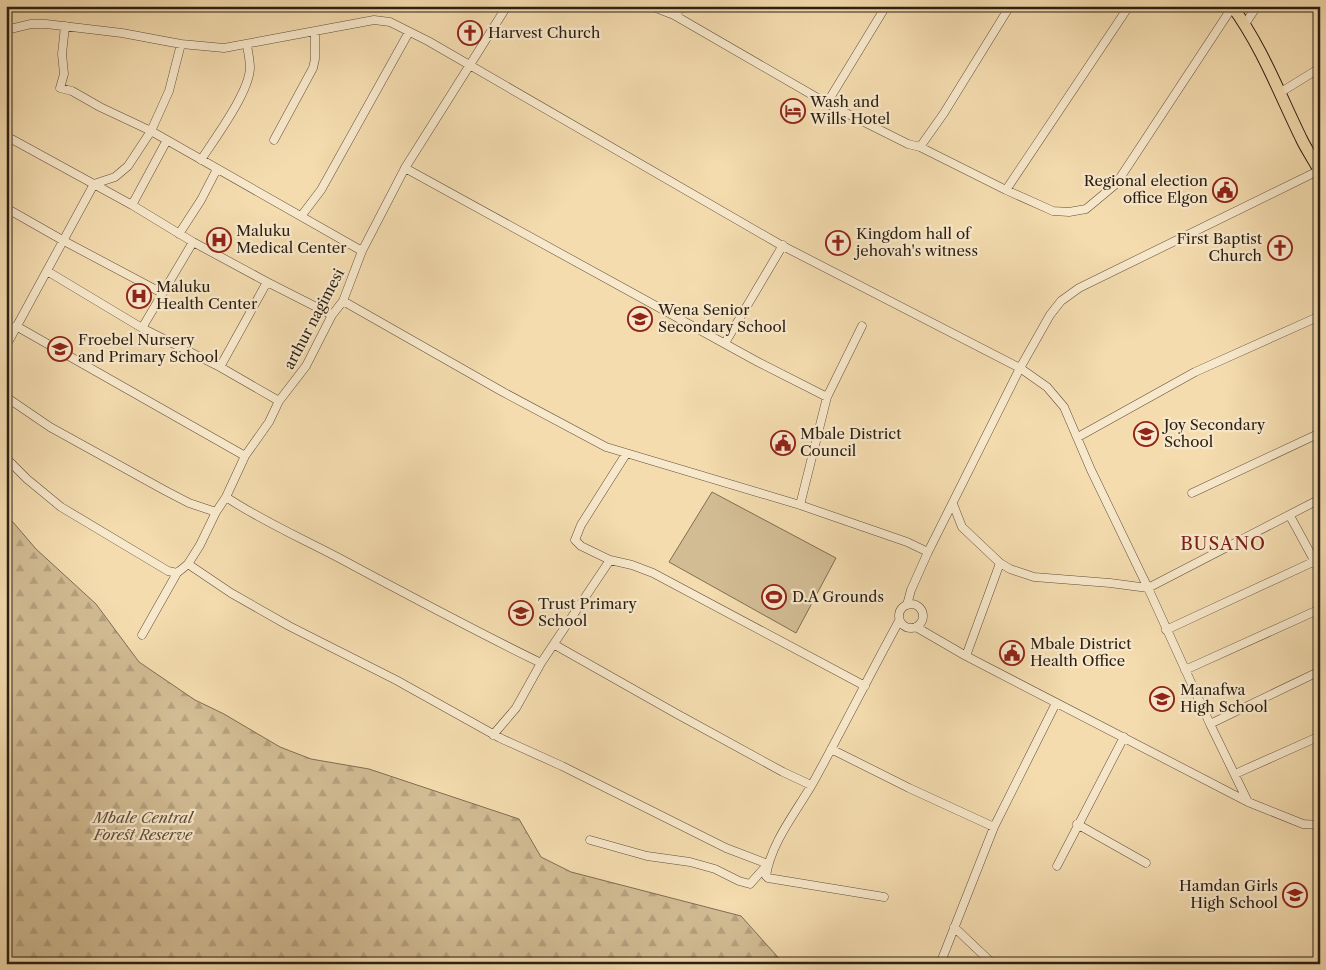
<svg xmlns="http://www.w3.org/2000/svg" width="1326" height="970" font-family="'Libre Caslon Text',serif">
<style>
.forest{fill:url(#forest-firs);stroke:#7e6e54}
.pitch{fill:#d2bc94;stroke:#7e6e54}
.lines{fill:none;stroke-linecap:round;stroke-linejoin:round}
.minor-casing{stroke:#5d4e3a;stroke-width:9}
.primary-casing{stroke:#2b1f13;stroke-width:13}
.minor{stroke:#f8e8cb;stroke-width:8}
.primary{stroke:#f4dcaf;stroke-width:11}
.labels{text-anchor:middle;stroke-width:4.5;stroke-linejoin:round;paint-order:stroke}
.poi-label{font-size:15px;fill:#2b1f13;stroke:#f8e8cb;text-anchor:start}
.street-label{font-size:15px;fill:#2b1f13;stroke:#f8e8cb}
.park-label{font-size:15px;font-style:italic;fill:#5d4e3a;stroke:#f8e8cb}
.quarter-label{font-size:18px;letter-spacing:1px;fill:#7a1f14;stroke:#f8e8cb}
</style>
<defs>
<pattern id="forest-firs" width="22" height="20" patternUnits="userSpaceOnUse" patternTransform="scale(1.25)"><rect width="22" height="20" fill="#d2bc94"/><path d="M5 1l3.5 6h-7zM16 11l3.5 6h-7z" fill="#b4a17f"/></pattern>
</defs>
<rect width="100%" height="100%" fill="#f4dcaf"/>
<filter id="stains"><feTurbulence type="fractalNoise" baseFrequency=".004" numOctaves="4"/><feColorMatrix values="0 0 0 0 .2 0 0 0 0 .09 0 0 0 0 .02 0 0 0 .5 -.17"/></filter>
<radialGradient id="worn" r=".72"><stop offset=".6" stop-color="#630" stop-opacity="0"/><stop offset="1" stop-color="#630" stop-opacity=".3"/></radialGradient>
<path class="forest" d="M 6,514 L 36,549 L 96,604 L 139,662 L 195,700 L 224,714 L 280,747 L 311,759 L 369,769 L 519,819 L 541,857 L 571,872 L 741,916 L 784,964 L 6,964 Z"/>
<path class="pitch" d="M 712,492 L 836,558 L 796,633 L 669,562 Z"/>
<g class="lines">
<defs>
<path id="minor" d="M 651,6 L 674,15 L 684,6
M 674,15 L 828,104 L 908,144 L 920,147 L 944,113 L 1010,6
M 1245,24 L 1257,6
M 65,26 L 62,54 L 64,74 L 60,88 L 72,91 L 100,107 L 151,131 L 362,251
M 6,30 L 31,24 L 46,24 L 122,33 L 181,44 L 224,48 L 374,20 L 390,22 L 428,41 L 779,244 L 1020,368 L 1047,387 L 1064,407 L 1091,470 L 1148,588 L 1210,724 L 1248,802
M 1281,92 L 1320,68
M 827,103 L 886,6
M 6,136 L 132,205 L 193,242 L 267,282 L 332,315
M 274,140 L 313,68 L 315,59 L 315,32
M 920,147 L 1006,190 L 1053,211 L 1069,212 L 1086,209 L 1116,184 L 1233,6
M 201,160 C 215,138 249,93 250,68 C 250,61 248,52 247,45
M 405,168 L 758,362 L 827,397
M 1006,190 L 1129,6
M 132,205 L 167,140
M 6,208 L 64,241 L 162,293
M 302,215 L 321,190 L 409,32
M 179,234 L 201,200 L 217,169
M 47,271 L 142,328 L 220,367 L 279,401
M 343,301 L 503,392 L 606,447 L 800,505 L 907,542 L 928,552
M 16,326 L 245,456
M 142,328 L 193,242
M 725,343 L 783,245
M 6,346 L 94,184 L 115,177 L 128,166 L 151,131 L 169,91 L 181,44
M 220,367 L 267,282
M 6,397 L 50,427 L 164,490 L 189,503 L 216,512
M 1078,437 L 1195,372 L 1320,316
M 6,458 L 27,479 L 61,507 L 168,571 L 177,573
M 1192,493 L 1320,433
M 226,497 C 262,521 301,538 339,558 C 406,594 473,630 541,663
M 953,504 L 962,527 L 1000,563 L 1010,569 L 1034,577 L 1110,583 L 1148,588 L 1320,499
M 800,505 L 827,397 L 862,326
M 1290,516 L 1320,571
M 610,560 L 632,565 L 653,573 L 865,686
M 188,564 L 231,593 L 289,626 L 396,680 L 500,738 L 562,766 L 726,848 L 768,864
M899 616a12 12 0 1 1 24 0a12 12 0 1 1-24 0Z
M 907,605 L 911,590 L 928,552 L 1020,368 L 1050,315 L 1061,301 L 1079,288 L 1320,170
M 916,627 L 966,656 L 1248,802 L 1303,824 L 1320,825
M 1166,630 L 1315,561
M 142,635 L 177,573 L 188,564 L 200,545 L 216,512 L 226,497 L 245,456 L 269,422 L 279,401 L 306,366 L 332,315 L 343,301 L 362,251 L 405,168 L 507,6
M 555,645 L 677,714 L 783,772 L 811,785
M 966,656 L 1000,563
M 1185,670 L 1320,609
M 1210,724 L 1320,671
M 493,735 L 516,708 L 541,663 L 610,560 L 581,546 L 575,540 L 581,525 L 626,454
M 831,749 L 909,788 L 994,827
M 1235,774 L 1320,736
M 1077,824 L 1146,863
M 590,840 L 647,856 L 690,862 L 715,869 L 739,881 L 750,884 L 767,865
M 1057,866 L 1124,737
M 884,897 L 768,878 L 766,876 C 771,842 797,811 814,781 C 843,728 870,674 899,621
M 954,927 L 993,964
M 940,964 L 994,827 L 1056,703"/>
<path id="primary" d="M 1232,6 C 1262,47 1279,93 1301,138 C 1306,149 1314,160 1320,172"/>
</defs>
<use href="#minor" class="minor-casing"/>
<use href="#primary" class="primary-casing"/>
<use href="#minor" class="minor"/>
<use href="#primary" class="primary"/>
</g>
<defs>
<symbol id="church-ring" viewBox="-11 -11 22 22"><circle r="9.5" fill="#f8e8cb" stroke="#8f2418" stroke-width="1.5"/><path d="M-1.2-6h2.4v3.5h3.3v2.4h-3.3V6h-2.4V-.1h-3.3v-2.4h3.3Z" fill="#8f2418"/></symbol>
<symbol id="hotel-ring" viewBox="-11 -11 22 22"><circle r="9.5" fill="#f8e8cb" stroke="#8f2418" stroke-width="1.5"/><path d="M-6-4.5h1.5V1H6V5H4.5V3h-9V5H-6ZM-4 0a1.8 1.8 0 1 1 3.6 0ZM.5 0V-2.5h3Q6-2.5 6 0Z" fill="#8f2418"/></symbol>
<symbol id="civic-ring" viewBox="-11 -11 22 22"><circle r="9.5" fill="#f8e8cb" stroke="#8f2418" stroke-width="1.5"/><path d="M-.6-6.5H3V-4.5H.6V-3L4-1V1h2V6H-6V1h2V-1L-.6-3ZM-1.2 2.5V6h2.4V2.5Z" fill="#8f2418"/></symbol>
<symbol id="hospital-ring" viewBox="-11 -11 22 22"><circle r="9.5" fill="#f8e8cb" stroke="#8f2418" stroke-width="1.5"/><path d="M-5-5h3v3.5h4V-5h3V5h-3V1.5h-4V5h-3Z" fill="#8f2418"/></symbol>
<symbol id="school-ring" viewBox="-11 -11 22 22"><circle r="9.5" fill="#f8e8cb" stroke="#8f2418" stroke-width="1.5"/><path d="M0-5L7-2L0 1L-7-2ZM-4 1L0 2.5L4 1V4Q0 6-4 4Z" fill="#8f2418"/></symbol>
<symbol id="stadium-ring" viewBox="-11 -11 22 22"><circle r="9.5" fill="#f8e8cb" stroke="#8f2418" stroke-width="1.5"/><path d="M0-5a6.5 5 0 1 0 0 10a6.5 5 0 1 0 0-10ZM-3.5-1.8h7v3.6h-7Z" fill="#8f2418"/></symbol>
<symbol id="university-ring" viewBox="-11 -11 22 22"><circle r="9.5" fill="#f8e8cb" stroke="#8f2418" stroke-width="1.5"/><path d="M0-5L7-2L0 1L-7-2ZM-4 1L0 2.5L4 1V4Q0 6-4 4Z" fill="#8f2418"/></symbol>
</defs>
<g fill-rule="evenodd">
<use href="#church-ring" x="456" y="19" width="28" height="28"/>
<use href="#hotel-ring" x="779" y="97" width="28" height="28"/>
<use href="#civic-ring" x="1211" y="176" width="28" height="28"/>
<use href="#hospital-ring" x="205" y="226" width="28" height="28"/>
<use href="#church-ring" x="824" y="229" width="28" height="28"/>
<use href="#church-ring" x="1266" y="234" width="28" height="28"/>
<use href="#hospital-ring" x="125" y="282" width="28" height="28"/>
<use href="#school-ring" x="626" y="305" width="28" height="28"/>
<use href="#school-ring" x="46" y="335" width="28" height="28"/>
<use href="#school-ring" x="1132" y="420" width="28" height="28"/>
<use href="#civic-ring" x="769" y="429" width="28" height="28"/>
<use href="#stadium-ring" x="760" y="583" width="28" height="28"/>
<use href="#school-ring" x="507" y="599" width="28" height="28"/>
<use href="#civic-ring" x="998" y="639" width="28" height="28"/>
<use href="#school-ring" x="1148" y="685" width="28" height="28"/>
<use href="#university-ring" x="1281" y="881" width="28" height="28"/>
</g>
<g class="labels">
<g class="poi-label">
<text x="488" y="38">Harvest Church</text>
<text x="810" y="107">Wash and<tspan x="810" dy="17">Wills Hotel</tspan></text>
<text x="1208" y="186" text-anchor="end">Regional election<tspan x="1208" dy="17">office Elgon</tspan></text>
<text x="236" y="236">Maluku<tspan x="236" dy="17">Medical Center</tspan></text>
<text x="856" y="239">Kingdom hall of<tspan x="856" dy="17">jehovah's witness</tspan></text>
<text x="1262" y="244" text-anchor="end">First Baptist<tspan x="1262" dy="17">Church</tspan></text>
<text x="156" y="292">Maluku<tspan x="156" dy="17">Health Center</tspan></text>
<text x="658" y="315">Wena Senior<tspan x="658" dy="17">Secondary School</tspan></text>
<text x="78" y="345">Froebel Nursery<tspan x="78" dy="17">and Primary School</tspan></text>
<text x="1164" y="430">Joy Secondary<tspan x="1164" dy="17">School</tspan></text>
<text x="800" y="439">Mbale District<tspan x="800" dy="17">Council</tspan></text>
<text x="792" y="602">D.A Grounds</text>
<text x="538" y="609">Trust Primary<tspan x="538" dy="17">School</tspan></text>
<text x="1030" y="649">Mbale District<tspan x="1030" dy="17">Health Office</tspan></text>
<text x="1180" y="695">Manafwa<tspan x="1180" dy="17">High School</tspan></text>
<text x="1278" y="891" text-anchor="end">Hamdan Girls<tspan x="1278" dy="17">High School</tspan></text>
</g>
<g class="street-label">
<text transform="translate(314 319) rotate(-62)" y="5">arthur nagimesi</text>
</g>
<g class="park-label">
<text x="143" y="823">Mbale Central<tspan x="143" dy="17">Forest Reserve</tspan></text>
</g>
<g class="quarter-label">
<text x="1223" y="550">BUSANO</text>
</g>
</g>
<rect width="1326" height="970" fill="none" stroke="#f4dcaf" stroke-width="25"/>
<rect x="8" y="8" width="1311" height="955" fill="none" stroke="#2b1f13" stroke-width="2.5"/>
<rect x="12" y="12" width="1301" height="945" fill="none" stroke="#2b1f13"/>
<rect width="100%" height="100%" filter="url(#stains)"/>
<rect width="100%" height="100%" fill="url(#worn)"/>
</svg>
